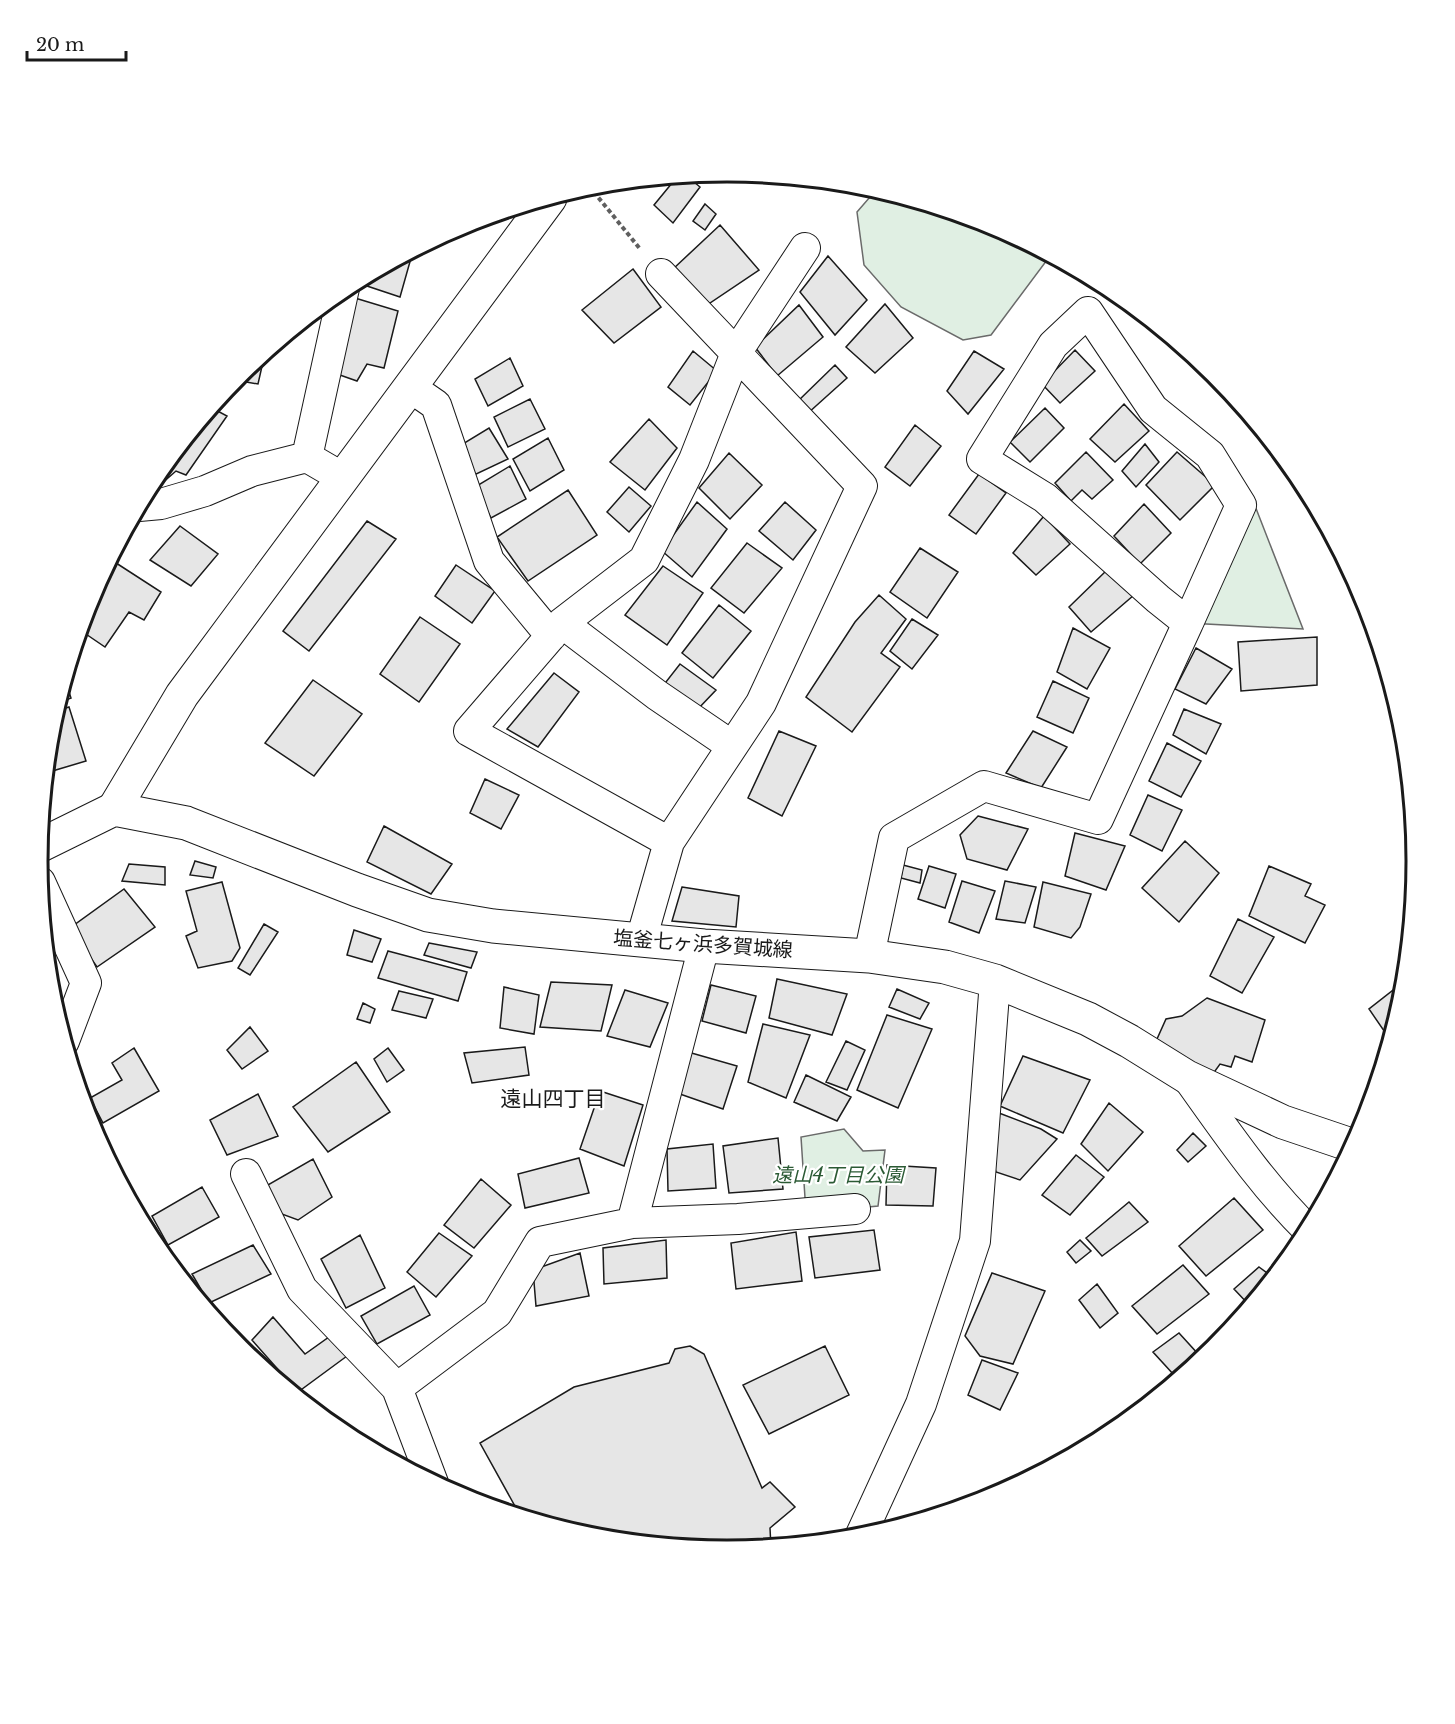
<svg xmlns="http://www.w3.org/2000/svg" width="1455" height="1724" font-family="'Libre Baskerville','Noto Sans JP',serif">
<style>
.green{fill:#e0efe3;stroke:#6a6a6a;stroke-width:1.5}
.building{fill:#e6e6e6;stroke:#1a1a1a;stroke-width:1.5}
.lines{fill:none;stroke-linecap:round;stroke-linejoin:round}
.minor-casing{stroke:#1a1a1a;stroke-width:32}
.tertiary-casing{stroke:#1a1a1a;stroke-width:35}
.primary-casing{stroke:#1a1a1a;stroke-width:35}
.path{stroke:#5f5f5f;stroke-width:4;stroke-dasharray:4.5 3;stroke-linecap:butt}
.minor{stroke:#fff;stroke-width:30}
.tertiary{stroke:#fff;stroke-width:33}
.primary{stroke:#fff;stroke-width:33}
.labels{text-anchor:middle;stroke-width:4.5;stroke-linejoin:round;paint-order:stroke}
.street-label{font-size:20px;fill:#1a1a1a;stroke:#fff}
.park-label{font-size:20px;font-style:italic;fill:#2b5a34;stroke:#fff}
.neighbourhood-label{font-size:21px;fill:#1a1a1a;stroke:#fff}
.rim{fill:none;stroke:#1a1a1a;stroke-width:3}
</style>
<rect width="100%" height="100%" fill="#fff"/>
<path class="green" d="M 876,190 L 992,225 L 1050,256 L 991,335 L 963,340 L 901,307 L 864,265 L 857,212 Z
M 1250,493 L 1303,629 L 1188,623 Z
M 844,1129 L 863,1151 L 885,1150 L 878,1206 L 806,1213 L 801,1137 Z"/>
<path class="building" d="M 687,176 L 700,187 L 673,223 L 654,205 L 677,177 Z
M 705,204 L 716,214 L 705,230 L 693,221 Z
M 720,225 L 759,270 L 704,307 L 673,269 Z
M 413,251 L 400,297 L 355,282 Z
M 828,256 L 867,300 L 835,335 L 800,292 Z
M 633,269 L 661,307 L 614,343 L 582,310 Z
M 355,298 L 398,311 L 384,368 L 367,364 L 357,381 L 337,374 Z
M 885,304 L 913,338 L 875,373 L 846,347 Z
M 799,305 L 823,337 L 777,376 L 755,347 Z
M 1075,350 L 1095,371 L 1060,403 L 1042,384 Z
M 693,351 L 717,371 L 690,405 L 668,387 Z
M 974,351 L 1004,369 L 968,414 L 947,391 Z
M 265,353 L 258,384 L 235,380 L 240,374 Z
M 510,358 L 523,386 L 488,406 L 475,379 Z
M 835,365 L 847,378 L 807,414 L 796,403 Z
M 530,399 L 545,429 L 508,447 L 494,417 Z
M 1124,404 L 1149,431 L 1115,462 L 1090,439 Z
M 212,408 L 227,416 L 186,475 L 176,471 L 160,485 L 154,478 Z
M 1045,408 L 1064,428 L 1030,462 L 1010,442 Z
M 649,419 L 677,448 L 645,490 L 610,462 Z
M 915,425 L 941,446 L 910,486 L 885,467 Z
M 489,428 L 508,459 L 472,476 L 461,445 Z
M 548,438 L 564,470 L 530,491 L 513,459 Z
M 1145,444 L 1159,462 L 1136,487 L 1122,471 Z
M 1086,452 L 1113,480 L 1092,499 L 1082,490 L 1071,501 L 1055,483 Z
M 1177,452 L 1215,485 L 1180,520 L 1146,485 Z
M 729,453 L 762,485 L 730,519 L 699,488 Z
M 510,466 L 526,499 L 491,518 L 475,487 Z
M 979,474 L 1006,493 L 976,534 L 949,515 Z
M 629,487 L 651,506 L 629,532 L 607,512 Z
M 568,490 L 597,535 L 528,581 L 497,537 Z
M 697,502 L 727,529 L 692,577 L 662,551 Z
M 785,502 L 816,530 L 793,560 L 759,531 Z
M 1144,504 L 1171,533 L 1140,564 L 1114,536 Z
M 1044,516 L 1070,544 L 1036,575 L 1013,553 Z
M 367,521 L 396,539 L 309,651 L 283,631 Z
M 180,526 L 218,554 L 191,586 L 150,560 Z
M 747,543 L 782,568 L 744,613 L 711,588 Z
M 920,548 L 958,572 L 927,618 L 890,592 Z
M 113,561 L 161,592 L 144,620 L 129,612 L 105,647 L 80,630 L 90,598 L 104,572 Z
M 456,565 L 495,591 L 472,623 L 435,596 Z
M 663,566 L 703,593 L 667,645 L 625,615 Z
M 1107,570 L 1134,595 L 1091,632 L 1069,607 Z
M 879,595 L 906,619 L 881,653 L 900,667 L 852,732 L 806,697 L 855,622 Z
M 719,605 L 751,631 L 713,678 L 682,653 Z
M 420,617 L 460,644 L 419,702 L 380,674 Z
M 912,619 L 938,635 L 912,669 L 890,651 Z
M 1073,628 L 1110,648 L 1087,689 L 1057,672 Z
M 1317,637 L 1317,685 L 1241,691 L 1238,642 Z
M 1196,648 L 1232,669 L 1206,704 L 1175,689 Z
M 680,664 L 716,690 L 696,711 L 662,687 Z
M 554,673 L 579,692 L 538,747 L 507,729 Z
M 65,680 L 71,698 L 58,703 Z
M 313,680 L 362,714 L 314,776 L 265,743 Z
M 1053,681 L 1089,698 L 1073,733 L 1037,717 Z
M 69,707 L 86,761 L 49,772 L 47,766 L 51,727 L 56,711 Z
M 1184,709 L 1221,724 L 1206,754 L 1173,735 Z
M 779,731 L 816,746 L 782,816 L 748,798 Z
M 1033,731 L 1067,747 L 1041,788 L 1006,773 Z
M 1167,743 L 1201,761 L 1181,797 L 1149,781 Z
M 485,779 L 519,795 L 501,829 L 470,813 Z
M 1148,795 L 1182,810 L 1162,851 L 1130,835 Z
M 978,816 L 1028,829 L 1007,870 L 967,859 L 960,835 Z
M 384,826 L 452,864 L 431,894 L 367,862 Z
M 1075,833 L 1125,846 L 1106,890 L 1065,876 Z
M 1185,841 L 1219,873 L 1179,922 L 1142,888 Z
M 195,861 L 216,867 L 213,878 L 190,875 Z
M 129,864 L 165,867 L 165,885 L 122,881 Z
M 903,865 L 922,870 L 920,883 L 901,878 Z
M 929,866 L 956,874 L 945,908 L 918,899 Z
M 1269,866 L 1311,884 L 1305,896 L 1325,905 L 1305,943 L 1249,916 Z
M 962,881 L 995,891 L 979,933 L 949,922 Z
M 1005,881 L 1036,887 L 1025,923 L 996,919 Z
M 222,882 L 240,948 L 232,961 L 198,968 L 186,936 L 197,931 L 186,891 Z
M 1043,882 L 1091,894 L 1080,927 L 1071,938 L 1034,927 Z
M 682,887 L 739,896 L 736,927 L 672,921 Z
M 124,889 L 155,927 L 97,967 L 70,928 Z
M 1238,919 L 1274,937 L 1242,993 L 1210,976 Z
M 264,924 L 278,932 L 250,975 L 238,968 Z
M 354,930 L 381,939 L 372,962 L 347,955 Z
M 429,943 L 477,952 L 471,968 L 424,955 Z
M 388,951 L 467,972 L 458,1001 L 378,978 Z
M 777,979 L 847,994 L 832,1035 L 769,1018 Z
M 1406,980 L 1404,997 L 1391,1041 L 1369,1009 Z
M 551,982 L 612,985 L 601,1031 L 540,1027 Z
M 711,985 L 756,996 L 746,1033 L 702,1021 Z
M 504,987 L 539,995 L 534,1034 L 500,1028 Z
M 897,989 L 929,1003 L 920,1019 L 889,1007 Z
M 625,990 L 668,1003 L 650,1047 L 607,1036 Z
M 399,991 L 433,999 L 426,1018 L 392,1010 Z
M 1207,998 L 1265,1020 L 1252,1062 L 1235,1056 L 1231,1067 L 1220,1064 L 1210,1078 L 1157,1039 L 1166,1019 L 1182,1016 Z
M 363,1003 L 375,1009 L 370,1023 L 357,1019 Z
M 887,1015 L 932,1029 L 898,1108 L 857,1090 Z
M 763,1024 L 810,1035 L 786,1098 L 748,1082 Z
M 250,1027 L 268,1051 L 242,1069 L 227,1050 Z
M 846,1041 L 865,1050 L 847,1090 L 826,1082 Z
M 525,1047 L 529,1075 L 472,1083 L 464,1053 Z
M 134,1048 L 159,1091 L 103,1123 L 90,1098 L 122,1080 L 112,1063 Z
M 388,1048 L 404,1070 L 387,1082 L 374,1059 Z
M 688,1052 L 737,1066 L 723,1109 L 677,1093 Z
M 1023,1056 L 1090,1080 L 1063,1133 L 1000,1106 Z
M 356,1062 L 390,1112 L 328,1152 L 293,1107 Z
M 806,1075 L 851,1097 L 837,1121 L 794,1102 Z
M 600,1091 L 643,1105 L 624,1166 L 580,1149 Z
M 258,1094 L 278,1136 L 227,1155 L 210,1120 Z
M 1109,1103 L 1143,1132 L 1108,1171 L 1081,1144 Z
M 999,1113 L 1041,1129 L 1057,1139 L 1020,1180 L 996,1172 L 988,1145 Z
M 1193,1133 L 1206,1146 L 1188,1162 L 1177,1150 Z
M 778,1138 L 783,1189 L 729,1193 L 723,1146 Z
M 713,1144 L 716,1188 L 668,1191 L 667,1149 Z
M 1076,1155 L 1104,1177 L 1070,1215 L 1042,1195 Z
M 579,1158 L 589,1193 L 525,1208 L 518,1174 Z
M 313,1159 L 332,1197 L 298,1220 L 279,1213 L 266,1186 Z
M 887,1165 L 936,1168 L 933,1206 L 886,1205 Z
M 481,1179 L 511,1205 L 474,1248 L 444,1225 Z
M 202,1187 L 219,1217 L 168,1245 L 152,1216 Z
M 1234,1198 L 1263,1230 L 1206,1276 L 1179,1246 Z
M 1129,1202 L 1148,1222 L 1102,1256 L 1086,1238 Z
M 874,1230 L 880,1270 L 815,1278 L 809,1237 Z
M 796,1232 L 802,1281 L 736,1289 L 731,1243 Z
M 439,1233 L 472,1256 L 436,1297 L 407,1272 Z
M 360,1235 L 385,1288 L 346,1308 L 321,1259 Z
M 666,1240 L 667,1278 L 604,1284 L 603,1248 Z
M 1080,1240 L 1091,1251 L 1076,1263 L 1067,1252 Z
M 253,1245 L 271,1274 L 209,1303 L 192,1274 Z
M 580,1253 L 589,1296 L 536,1306 L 533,1270 Z
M 1183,1265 L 1209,1294 L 1157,1334 L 1132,1306 Z
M 1259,1267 L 1274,1278 L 1250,1306 L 1234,1289 Z
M 992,1273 L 1045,1291 L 1013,1364 L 980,1356 L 965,1336 Z
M 1097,1284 L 1118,1313 L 1100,1328 L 1079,1300 Z
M 414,1286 L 430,1315 L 377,1344 L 361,1316 Z
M 273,1317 L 305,1354 L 329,1337 L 347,1356 L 298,1392 L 252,1340 Z
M 1179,1333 L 1199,1355 L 1174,1375 L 1153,1352 Z
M 690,1346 L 704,1354 L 762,1488 L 770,1482 L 795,1507 L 770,1528 L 771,1548 L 727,1552 L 593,1539 L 521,1517 L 480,1443 L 574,1387 L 669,1363 L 675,1349 Z
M 825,1346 L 849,1395 L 769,1434 L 743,1385 Z
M 982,1360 L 1018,1373 L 1000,1410 L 968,1395 Z"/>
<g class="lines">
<defs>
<path id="minor" d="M 410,387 L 436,405 L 489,561 L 551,636
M 307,457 L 344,288
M 139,506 L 161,504 L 205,491 L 252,471 L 307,457 L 343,478
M 562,623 L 657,695 L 732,746
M 669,842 L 469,731 L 562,623 L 644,560 L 694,460 L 736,353 L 805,248
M 40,882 L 86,983 L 64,1041
M 641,940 L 669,842 L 761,703 L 862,486 L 661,274
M 869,956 L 894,838 L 984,786 L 1098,819 L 1188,623 L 1158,599 L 1045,498 L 982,459 L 1053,345 L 1088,312 L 1153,409 L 1210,455 L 1241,505 L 1188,623
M 1187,1077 C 1225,1130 1262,1185 1309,1231
M 246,1174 L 302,1289 L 397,1388 L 497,1313 L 540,1242 L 632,1223 L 738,1219 L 855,1209
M 632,1223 L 704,946
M 397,1388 L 433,1483
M 859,1539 L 921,1404 L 975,1241 L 995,981"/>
<path id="tertiary" d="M 114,809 L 182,695 L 550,198"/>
<path id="primary" d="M 39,846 L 114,809 L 186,823 L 357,890 L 428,915 L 493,926 L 704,946 L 869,956 L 945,967 L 995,981 L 1088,1019 L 1129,1041 L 1187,1077 L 1283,1122 L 1354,1146"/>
</defs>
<use href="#minor" class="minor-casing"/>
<use href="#tertiary" class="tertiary-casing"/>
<use href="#primary" class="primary-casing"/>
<path class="path" d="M 589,186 L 641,250"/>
<use href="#minor" class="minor"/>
<use href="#tertiary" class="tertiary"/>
<use href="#primary" class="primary"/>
</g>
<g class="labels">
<g class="street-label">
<text transform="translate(703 944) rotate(4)" y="7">塩釜七ヶ浜多賀城線</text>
</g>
<g class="park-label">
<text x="838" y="1182">遠山4丁目公園</text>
</g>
<g class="neighbourhood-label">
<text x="553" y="1106">遠山四丁目</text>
</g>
</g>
<path d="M0 0H1455V1724H0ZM48 861a679 679 0 1 1 1358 0a679 679 0 1 1-1358 0Z" fill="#fff" fill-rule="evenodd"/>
<path class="rim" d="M48 861a679 679 0 1 1 1358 0a679 679 0 1 1-1358 0Z"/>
<path d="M27 51v9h99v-9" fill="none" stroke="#1a1a1a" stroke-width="3"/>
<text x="36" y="51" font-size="18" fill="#1a1a1a" stroke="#ffffff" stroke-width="4.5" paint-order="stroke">20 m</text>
</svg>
